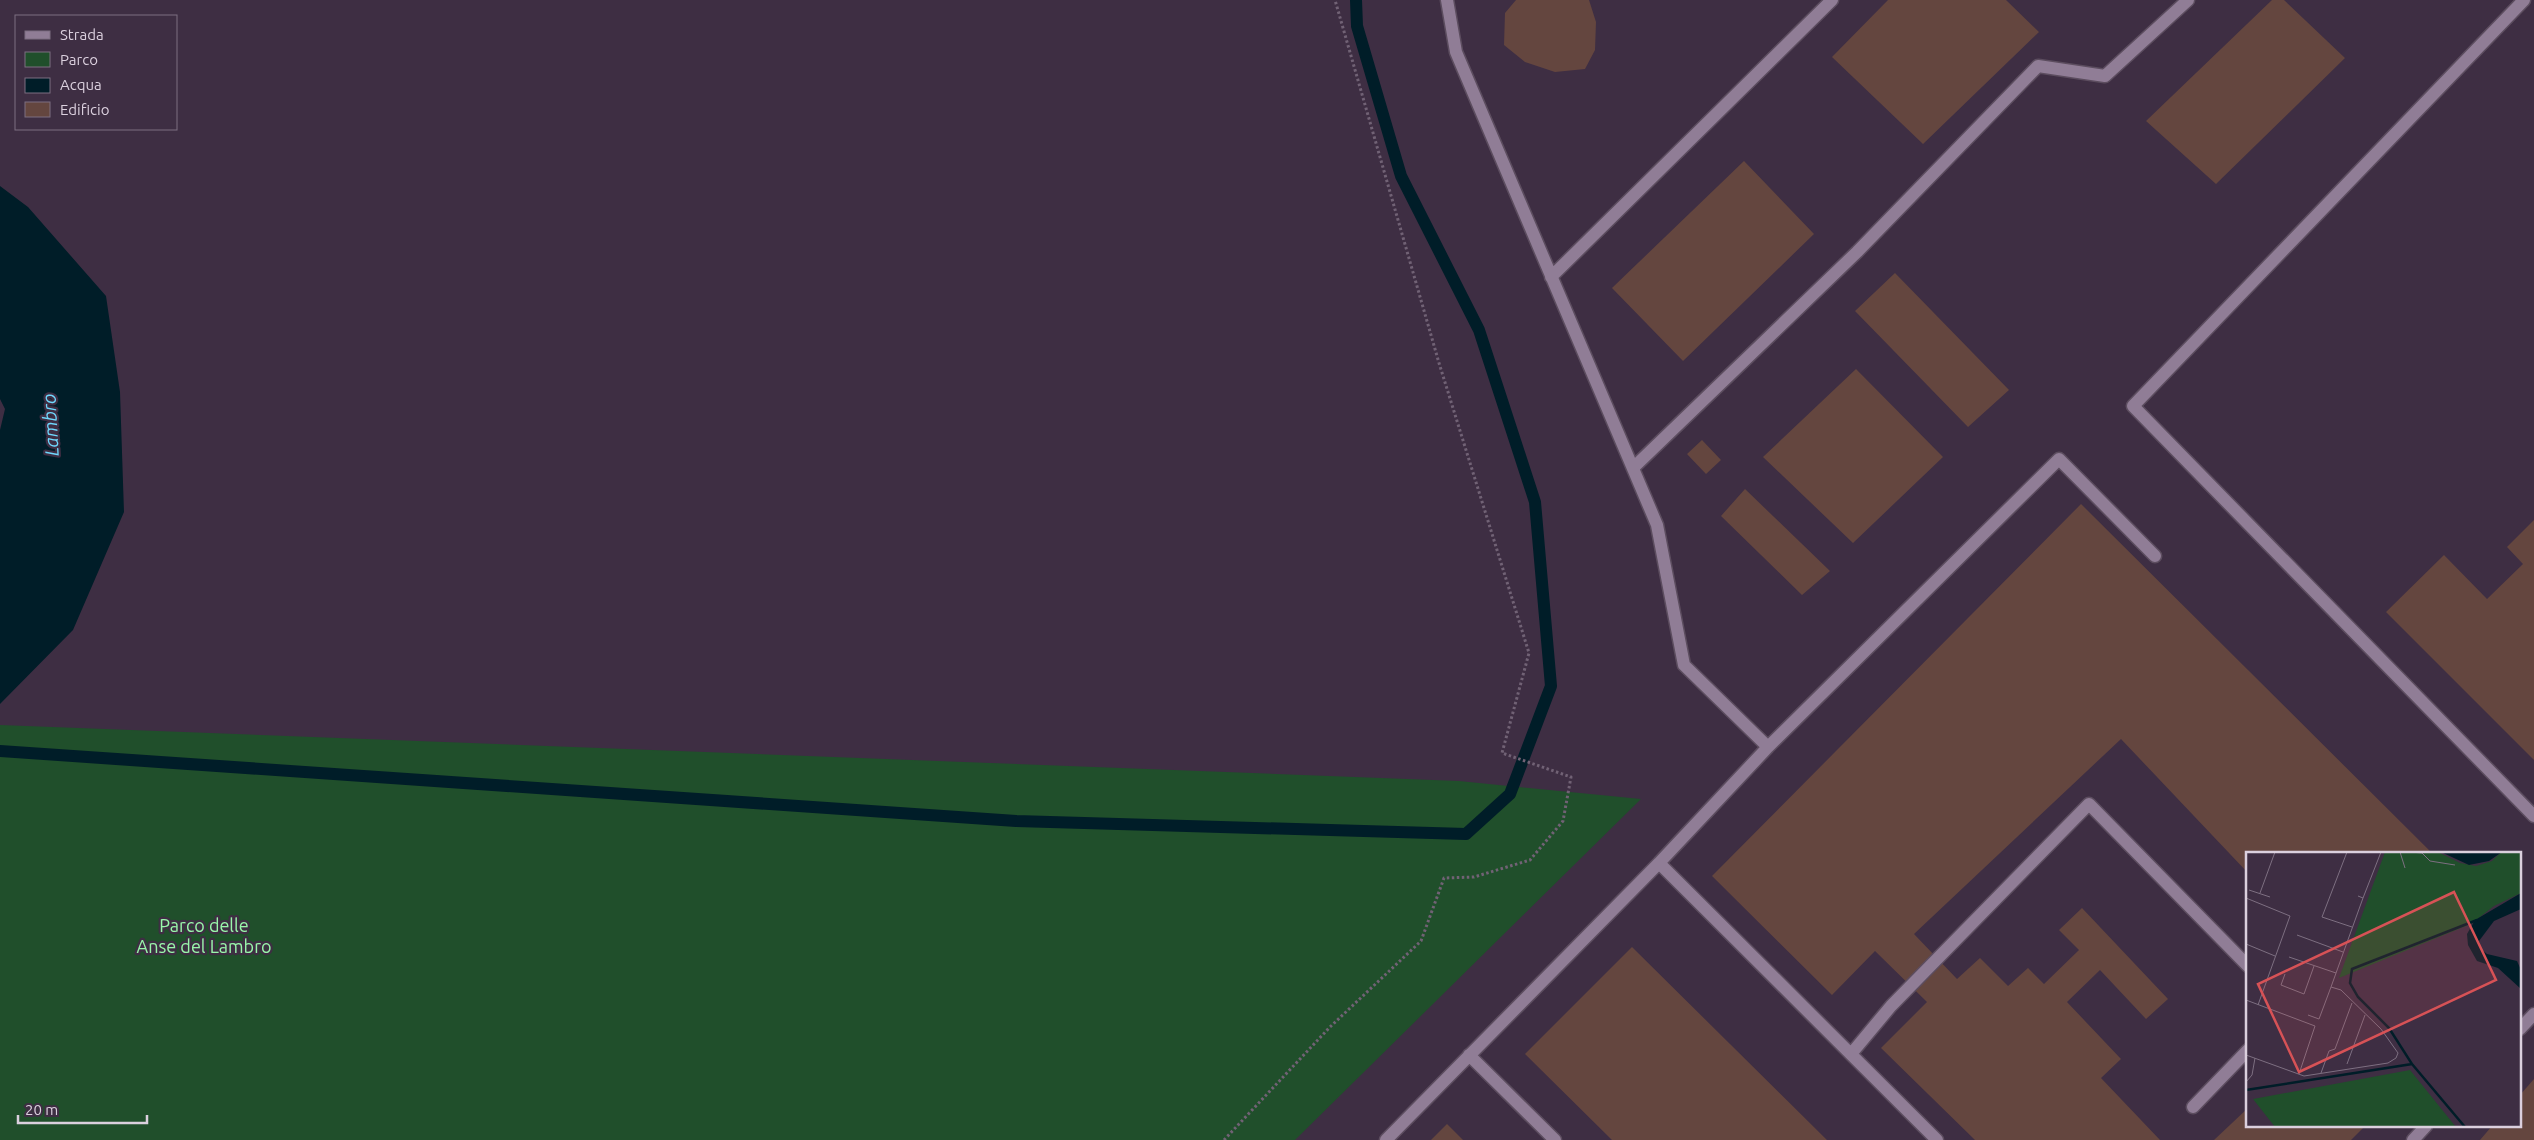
<svg xmlns="http://www.w3.org/2000/svg" width="2534" height="1140" font-family="Ubuntu,sans-serif">
<style>
.green{fill:#204f2b}
.water{fill:#001d28}
.lines{fill:none;stroke-linecap:round;stroke-linejoin:round}
.stream{stroke:#001d28;stroke-width:12}
.building{fill:#64463f}
.minor-casing{stroke:#5c4d5f;stroke-width:15}
.path{stroke:#716275;stroke-width:3;stroke-dasharray:2.5 2.5;stroke-linecap:butt}
.minor{stroke:#907d96;stroke-width:12}
.labels{text-anchor:middle;stroke-width:4.5;stroke-linejoin:round;paint-order:stroke}
.park-label{font-size:18px;fill:#99f6aa;stroke:#3e2e43}
.water-label{font-size:19px;font-style:italic;fill:#6fd8fd;stroke:#3e2e43}
.inset-river{fill:none;stroke:#001d28;stroke-width:2.5}
.inset-road{fill:none;stroke:#7d6f81;stroke-width:1}
.view{fill:#d75256;fill-opacity:0.15;stroke:#d75256;stroke-width:2.5}
.inset-edge{fill:none;stroke:#dbd0de;stroke-width:2.5}
</style>
<rect width="100%" height="100%" fill="#3e2e43"/>
<path class="green" d="M 0,725 L 1459,781 L 1641,799 L 1295,1140 L 0,1140 Z"/>
<path class="water" d="M 0,186 L 28,207 L 106,296 L 120,392 L 124,512 L 73,630 L 0,704 L 0,430 L 5,409 L 0,399 Z"/>
<g class="lines">
<path class="stream" d="M 0,751 L 1016,821 L 1466,834 L 1510,794 L 1551,686 L 1535,502 L 1479,330 L 1401,176 L 1357,26 L 1356,0"/>
</g>
<path class="building" d="M 1516,0 L 1589,0 L 1596,22 L 1595,50 L 1585,69 L 1555,72 L 1525,62 L 1504,45 L 1505,13 Z
M 1888,0 L 2006,0 L 2039,32 L 1923,144 L 1832,57 Z
M 2272,0 L 2284,0 L 2345,58 L 2216,184 L 2146,121 Z
M 1744,161 L 1814,234 L 1683,361 L 1612,288 Z
M 1895,273 L 2009,390 L 1968,427 L 1855,311 Z
M 1856,369 L 1943,457 L 1853,543 L 1763,457 Z
M 1702,440 L 1721,460 L 1706,474 L 1687,454 Z
M 1745,489 L 1830,571 L 1802,595 L 1721,516 Z
M 2081,504 L 2433,854 L 2248,854 L 2248,873 L 2121,739 L 1914,934 L 1957,979 L 1980,958 L 2008,986 L 2028,968 L 2044,984 L 2079,950 L 2059,930 L 2082,908 L 2168,999 L 2146,1019 L 2100,970 L 2067,1002 L 2121,1059 L 2101,1078 L 2160,1140 L 1975,1140 L 1881,1048 L 1927,1002 L 1875,951 L 1832,995 L 1712,876 Z
M 2534,520 L 2534,760 L 2386,612 L 2444,555 L 2487,599 L 2523,564 L 2507,547 Z
M 1632,947 L 1827,1140 L 1612,1140 L 1525,1054 Z
M 2534,1079 L 2534,1140 L 2480,1140 L 2492,1126 L 2520,1126 L 2520,1095 Z
M 2248,1108 L 2248,1126 L 2365,1126 L 2351,1140 L 2214,1140 Z
M 1447,1124 L 1463,1140 L 1431,1140 Z"/>
<g class="lines">
<defs>
<path id="minor" d="M 2524,0 L 2133,406 L 2534,816
M 1551,277 L 1832,0
M 1633,468 L 1857,252 L 2038,66 L 2105,76 L 2188,0
M 1768,747 L 2059,459 L 2155,556
M 1659,863 L 1937,1140
M 2520,1029 L 2534,1014
M 1851,1054 L 1891,1006 L 2089,804 L 2248,966
M 1469,1055 L 1555,1140
M 2193,1107 L 2248,1050
M 1386,1140 L 1659,863 L 1768,747 L 1684,665 L 1657,525 L 1456,52 L 1447,0
M 2413,1140 L 2426,1126"/>
</defs>
<use href="#minor" class="minor-casing"/>
<path class="path" d="M 1224,1140 L 1330,1027 L 1421,941 L 1444,878 L 1474,877 L 1530,860 L 1563,821 L 1571,777 L 1502,753 L 1529,653 L 1439,363 L 1335,0"/>
<use href="#minor" class="minor"/>
</g>
<g class="labels">
<g class="park-label">
<text x="204" y="932">Parco delle<tspan x="204" dy="21">Anse del Lambro</tspan></text>
</g>
<g class="water-label">
<text transform="translate(50 425) rotate(-93)" y="7">Lambro</text>
</g>
</g>
<g transform="translate(2246 852)">
<rect width="275" height="275" fill="#3e2e43"/>
<path d="M 139,0 L 192,0 L 214,11 L 230,14 L 246,9 L 255,0 L 275,0 L 275,41 L 248,54 L 225,72 L 93,126 ZM 164,218 L 210,275 L 29,275 L 7,247 Z" fill="#204f2b"/>
<path d="M 195,0 L 256,0 L 243,9 L 223,13 ZM 275,41 L 275,57 L 248,69 L 233,89 L 235,97 L 241,102 L 271,109 L 275,118 L 275,137 L 252,116 L 231,109 L 222,93 L 221,82 L 229,68 Z" fill="#001d28"/>
<path class="inset-river" d="M 166,212 L 219,275M 0,238 L 166,212 L 143,176 L 112,145 L 104,131 L 106,117 L 231,68"/>
<path class="inset-road" d="M 101,0 L 76,65 L 106,75M 154,0 L 159,16M 164,0 L 176,1 L 184,9 L 209,13M 3,38 L 24,45M 14,41 L 29,0M 0,46 L 44,64 L 12,153M 117,46 L 135,0M 51,83 L 97,100M 0,92 L 29,104M 43,105 L 90,121M 39,122 L 35,133 L 58,142 L 68,114M 0,148 L 69,174 L 53,222M 62,163 L 73,167 L 85,135M 0,203 L 58,224 L 142,211 L 150,206 L 152,201 L 135,177 L 95,138 L 85,135 L 117,46 L 112,44M 101,212 L 119,163M 75,221 L 83,199 L 89,197 L 106,151M 0,230 L 6,223 L 9,206"/>
<path class="view" d="M 208,40 L 250,128 L 53,220 L 12,132 Z"/>
<rect width="275" height="275" class="inset-edge"/>
</g>
<rect x="15" y="15" width="162" height="115" fill="#3e2e43" stroke="#7d6f81"/>
<rect x="25" y="31" width="25" height="8" fill="#907d96" stroke="#7d6f81"/>
<text x="60" y="40" font-size="15" fill="#dbd0de">Strada</text>
<rect x="25" y="52" width="25" height="15" fill="#204f2b" stroke="#7d6f81"/>
<text x="60" y="65" font-size="15" fill="#dbd0de">Parco</text>
<rect x="25" y="78" width="25" height="15" fill="#001d28" stroke="#7d6f81"/>
<text x="60" y="90" font-size="15" fill="#dbd0de">Acqua</text>
<rect x="25" y="102" width="25" height="15" fill="#64463f" stroke="#7d6f81"/>
<text x="60" y="115" font-size="15" fill="#dbd0de">Edificio</text>
<path d="M18 1115v8h129v-8" fill="none" stroke="#dbd0de" stroke-width="2.5"/>
<text x="25" y="1115" font-size="15" fill="#dbd0de" stroke="#3e2e43" stroke-width="4" paint-order="stroke">20 m</text>
</svg>
